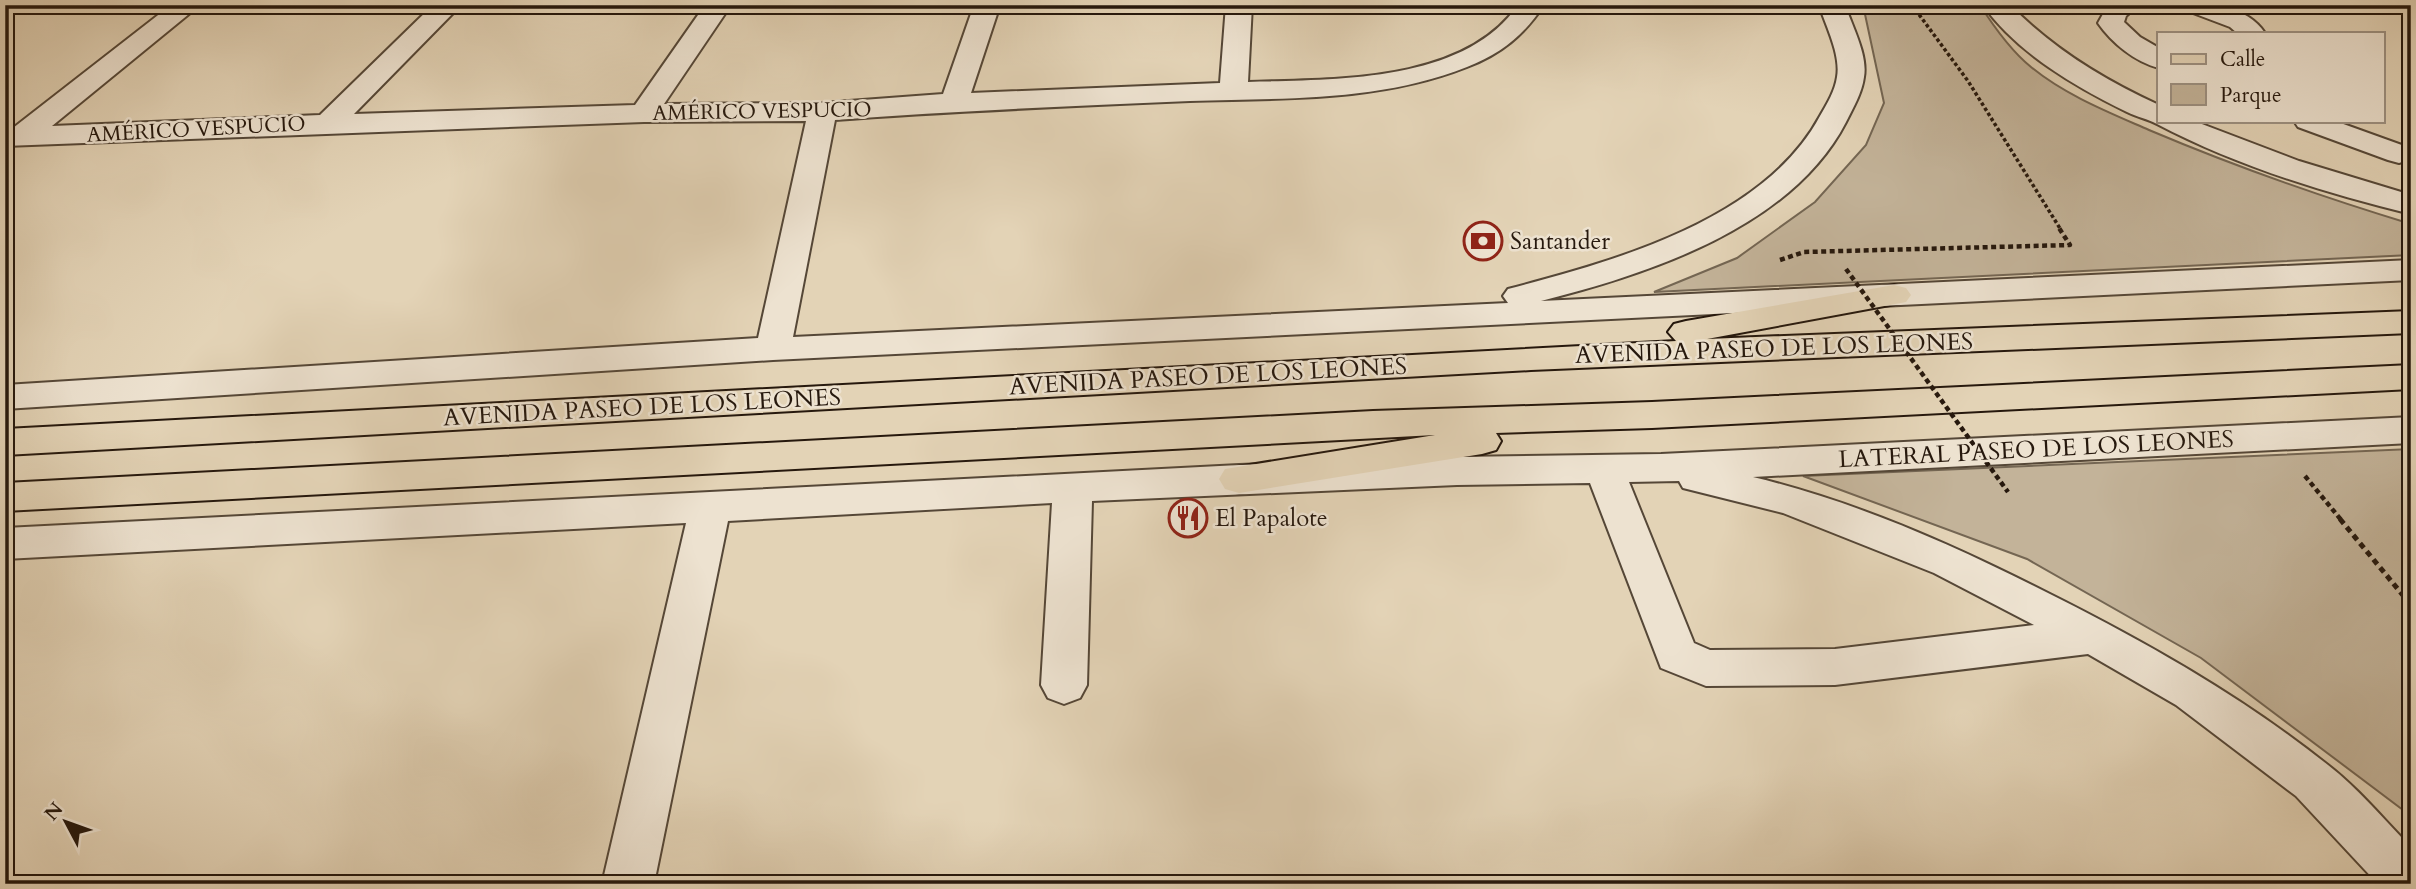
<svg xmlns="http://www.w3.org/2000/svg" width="2416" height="889" font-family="Cardo,serif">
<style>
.green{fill:#c3b399;stroke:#746653;stroke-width:2}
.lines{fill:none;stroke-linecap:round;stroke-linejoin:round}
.minor-casing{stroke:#554737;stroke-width:4}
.major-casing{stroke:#26180d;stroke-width:4}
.path-far2{stroke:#26180d;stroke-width:3.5;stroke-dasharray:3.5 2.5;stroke-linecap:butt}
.path-far1{stroke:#26180d;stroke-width:4.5;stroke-dasharray:5 3.5;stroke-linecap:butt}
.path{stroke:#26180d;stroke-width:5;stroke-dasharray:6 4.5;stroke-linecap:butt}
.minor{fill:#ede2d0;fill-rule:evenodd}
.major{fill:#e3d3b6;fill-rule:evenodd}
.path-bridge{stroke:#26180d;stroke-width:4.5;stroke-dasharray:5 3.5;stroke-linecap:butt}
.labels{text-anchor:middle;stroke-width:5;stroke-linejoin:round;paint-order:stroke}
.far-street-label{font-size:21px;fill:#26180d;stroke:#ede2d0}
.poi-label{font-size:24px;fill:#26180d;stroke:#ede2d0;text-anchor:start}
.street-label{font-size:24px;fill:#26180d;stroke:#ede2d0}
</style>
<rect width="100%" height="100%" fill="#e3d3b6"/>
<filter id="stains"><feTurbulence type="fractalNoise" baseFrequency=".00286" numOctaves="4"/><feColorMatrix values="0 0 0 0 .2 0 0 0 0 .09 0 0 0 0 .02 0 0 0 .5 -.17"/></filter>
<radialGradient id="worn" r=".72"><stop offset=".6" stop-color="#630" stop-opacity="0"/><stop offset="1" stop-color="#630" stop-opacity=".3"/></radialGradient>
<path class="green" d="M 1863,5 L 1980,5 C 1994,27 2010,50 2031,67 C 2065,95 2108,112 2149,130 C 2234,166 2322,197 2411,224 L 2411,255 L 1654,292 L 1737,258 L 1815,202 L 1866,145 L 1884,103 Z
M 2411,449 L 2411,816 L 2201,658 L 2027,559 L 1803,476 Z"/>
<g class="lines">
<defs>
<path id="minor" d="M 171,5 L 200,5 L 52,126 L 320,115 L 433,5 L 461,5 L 354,114 L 635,105 L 705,5 L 731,5 L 664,104 L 822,103 L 943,94 L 974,5 L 1000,5 L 971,93 L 1220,83 L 1226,5 L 1252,5 L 1248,82 C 1332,79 1464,84 1518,5 L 1544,5 C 1524,35 1501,54 1467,67 C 1379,102 1283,98 1190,101 C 1071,106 953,111 835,120 L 793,337 L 1508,303 L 1503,296 L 1508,289 C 1615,261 1764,220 1820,116 C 1827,104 1835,91 1837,77 C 1841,55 1826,26 1819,5 L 1845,5 C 1852,26 1868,55 1864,77 C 1862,93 1853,108 1846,122 C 1792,227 1649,274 1541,301 L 2411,260 L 2411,280 L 773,360 L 5,409 L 5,385 L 758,338 L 806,121 L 644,122 L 5,146 L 5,128 L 13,128 Z
M 1983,5 L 2010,5 C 2053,49 2104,80 2159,105 L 2159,121 L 2194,121 L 2299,161 L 2411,195 L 2411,214 C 2324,193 2235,165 2157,124 C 2148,119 2137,117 2127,112 C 2076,87 2017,53 1983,5 Z
M 2108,5 L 2139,5 L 2126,16 L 2124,22 L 2140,37 L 2159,48 L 2159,68 C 2135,62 2112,43 2098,23 Z
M 2181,5 C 2212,5 2246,5 2265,33 L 2237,33 L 2230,27 L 2185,10 Z
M 2294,121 L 2335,121 L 2410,148 L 2411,159 L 2399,163 L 2388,160 L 2298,127 Z
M 2411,417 L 2411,443 L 1753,477 C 1854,501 1951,544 2044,591 C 2144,641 2240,695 2328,765 C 2358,788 2384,820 2411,847 L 2411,884 L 2378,884 L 2296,796 L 2176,705 L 2088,654 L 1835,685 L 1706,686 L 1661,668 L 1590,483 L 1457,485 L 1092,501 L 1087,685 L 1080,698 L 1064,704 L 1048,698 L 1041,685 L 1052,503 L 728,521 L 654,884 L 602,884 L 686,523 L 5,559 L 5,528 L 1239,465 L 1457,457 L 1661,454 ZM 1679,481 L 1683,488 L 1783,513 L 1934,573 L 2034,625 L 1835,649 L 1710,650 L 1694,643 L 1629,482 Z"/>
<path id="major" d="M 1894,285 L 1906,288 L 1911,295 L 1906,302 L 1707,339 L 2411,311 L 2411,333 L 1531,370 L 5,455 L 5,429 L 1676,341 L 1668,332 L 1674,324 L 1686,321 Z
M 2411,365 L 2411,389 L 1652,428 L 1496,433 L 1501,441 L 1496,450 L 1482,454 L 1239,493 L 1225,489 L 1219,479 L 1225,469 L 1435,435 L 5,511 L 5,483 L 1373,411 L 1652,402 Z"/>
</defs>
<use href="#minor" class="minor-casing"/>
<use href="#major" class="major-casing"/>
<path class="path-far2" d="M 1912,5 L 1968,81 L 2061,230"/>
<path class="path-far1" d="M 1780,260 L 1804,252 L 2070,245 L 2059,228
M 2305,476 L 2342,521"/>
<path class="path" d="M 2340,519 L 2411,605"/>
<use href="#minor" class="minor"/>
<use href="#major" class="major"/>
<path class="path-bridge" d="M 1846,269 L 2008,492"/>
</g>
<defs>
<symbol id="bank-ring" viewBox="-11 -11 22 22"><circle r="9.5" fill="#ede2d0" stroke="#8f2418" stroke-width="1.5"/><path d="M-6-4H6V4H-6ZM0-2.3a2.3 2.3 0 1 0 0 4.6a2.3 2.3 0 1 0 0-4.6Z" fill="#8f2418"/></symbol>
<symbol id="restaurant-ring" viewBox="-11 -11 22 22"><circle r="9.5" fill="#ede2d0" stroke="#8f2418" stroke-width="1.5"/><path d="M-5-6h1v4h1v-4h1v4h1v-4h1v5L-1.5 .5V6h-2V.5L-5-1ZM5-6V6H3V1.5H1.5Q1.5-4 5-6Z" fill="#8f2418"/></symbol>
</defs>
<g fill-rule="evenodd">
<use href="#bank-ring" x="1461" y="219" width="44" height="44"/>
<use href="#restaurant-ring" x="1166" y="496" width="44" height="44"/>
</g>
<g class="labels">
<g class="far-street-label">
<text transform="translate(762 111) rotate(-1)" y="7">AMÉRICO VESPUCIO</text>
<text transform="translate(196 129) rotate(-3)" y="7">AMÉRICO VESPUCIO</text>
</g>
<g class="poi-label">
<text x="1510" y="249">Santander</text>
<text x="1215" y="526">El Papalote</text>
</g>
<g class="street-label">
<text transform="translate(1774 348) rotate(-2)" y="8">AVENIDA PASEO DE LOS LEONES</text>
<text transform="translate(1208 376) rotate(-3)" y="8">AVENIDA PASEO DE LOS LEONES</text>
<text transform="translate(642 407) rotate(-3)" y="8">AVENIDA PASEO DE LOS LEONES</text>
<text transform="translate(2036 449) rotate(-3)" y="8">LATERAL PASEO DE LOS LEONES</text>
</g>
</g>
<rect width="2416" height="889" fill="none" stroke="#e3d3b6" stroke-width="28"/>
<rect x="7" y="7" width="2402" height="875" fill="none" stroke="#26180d" stroke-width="3.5"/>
<rect x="14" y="14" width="2388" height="861" fill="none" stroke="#26180d" stroke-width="2"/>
<rect x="2157" y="32" width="228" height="91" fill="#ede2d0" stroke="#9d9182" stroke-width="2"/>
<rect x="2171" y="54" width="35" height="10" fill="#e3d3b6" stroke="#9d9182" stroke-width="2"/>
<text x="2220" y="66" font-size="21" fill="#26180d">Calle</text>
<rect x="2171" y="84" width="35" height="21" fill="#c3b399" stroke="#9d9182" stroke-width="2"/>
<text x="2220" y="102" font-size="21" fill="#26180d">Parque</text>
<g transform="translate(66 822) rotate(311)" stroke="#ede2d0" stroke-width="5" paint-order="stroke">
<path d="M0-5L12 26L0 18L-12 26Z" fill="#26180d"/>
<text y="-10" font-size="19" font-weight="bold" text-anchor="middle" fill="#26180d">N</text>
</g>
<rect width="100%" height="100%" filter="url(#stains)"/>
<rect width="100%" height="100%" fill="url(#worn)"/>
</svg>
